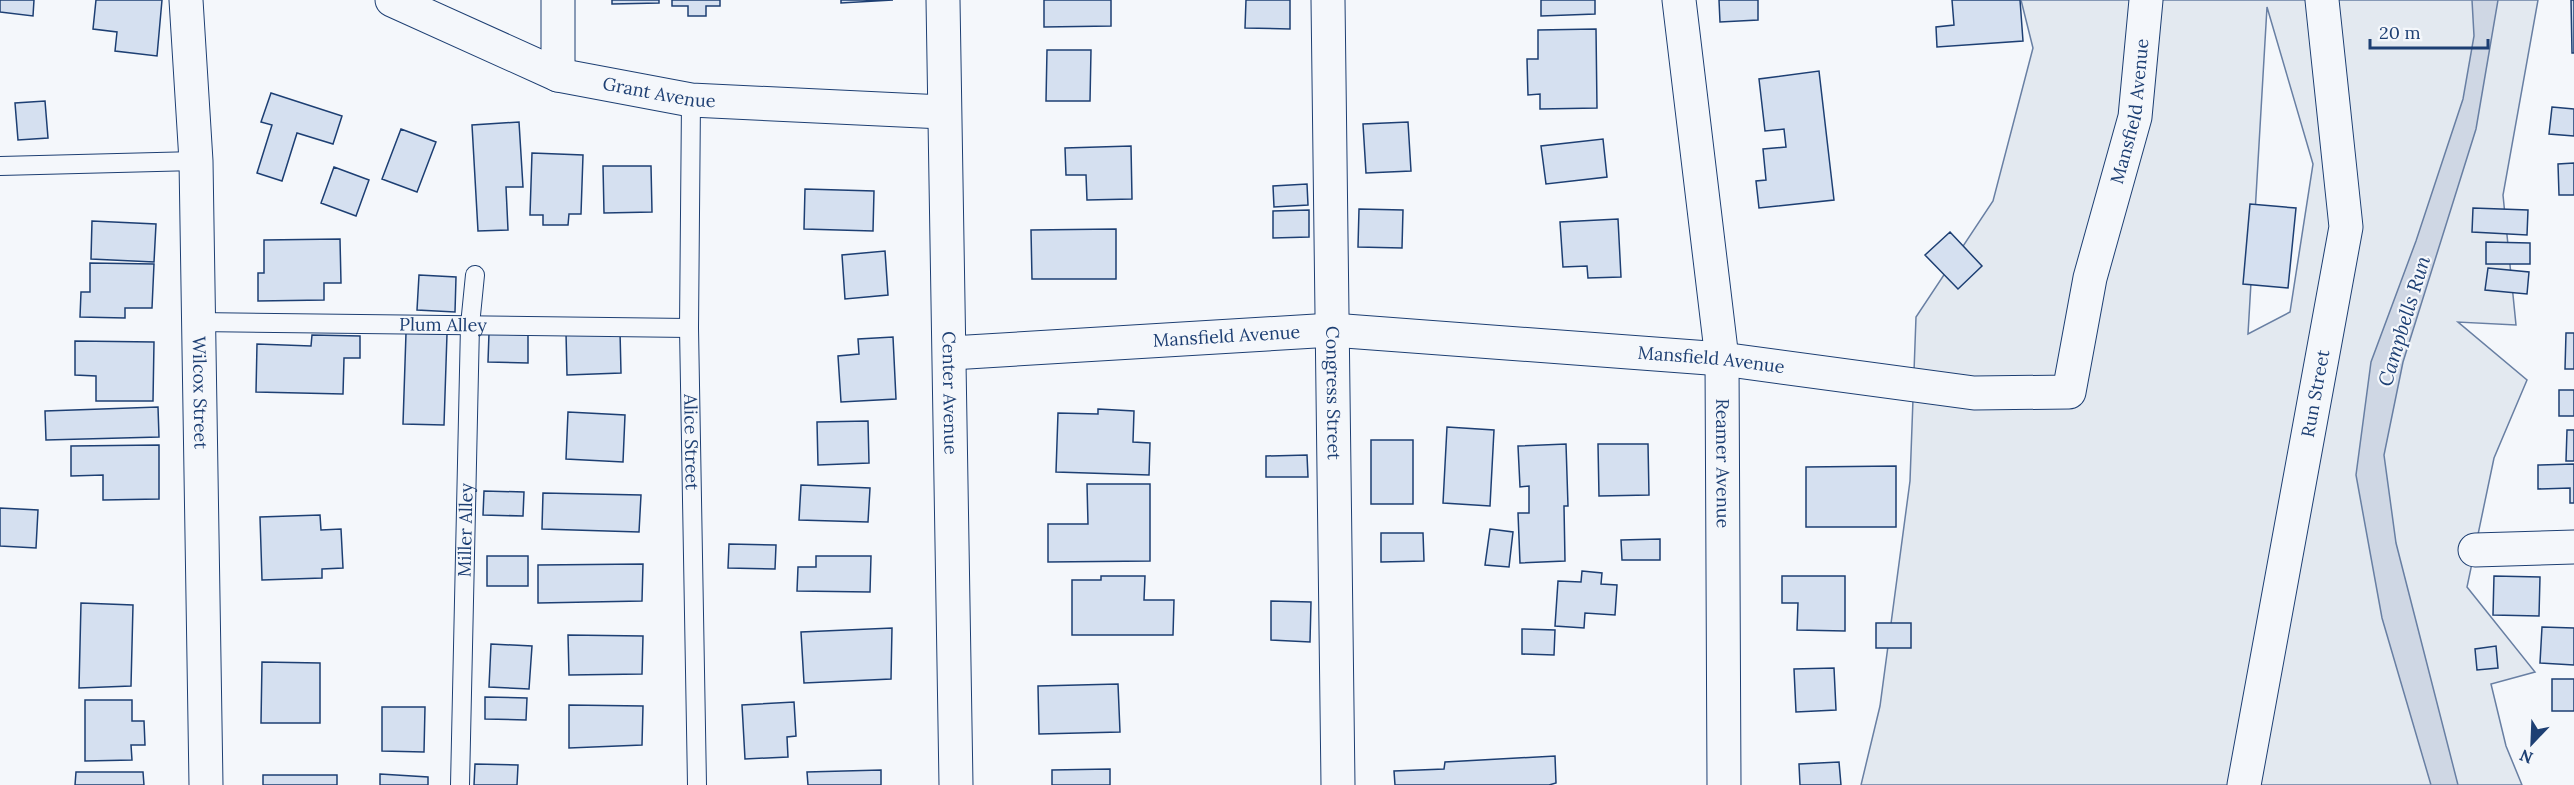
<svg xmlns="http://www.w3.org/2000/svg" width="2574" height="785" font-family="Lora,serif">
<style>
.green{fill:#e3e9f0;stroke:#687fa3;stroke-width:1.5;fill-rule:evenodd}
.water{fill:#cfd7e4;stroke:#687fa3;stroke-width:1.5}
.building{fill:#d5e0f0;stroke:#1d3f73;stroke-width:1.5}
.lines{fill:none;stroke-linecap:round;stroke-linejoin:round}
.lane-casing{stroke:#1d3f73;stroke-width:20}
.street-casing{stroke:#1d3f73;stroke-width:35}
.lane{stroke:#f4f7fb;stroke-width:18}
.street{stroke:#f4f7fb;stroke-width:33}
.labels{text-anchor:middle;stroke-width:4.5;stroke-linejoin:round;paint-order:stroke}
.street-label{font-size:18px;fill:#1d3f73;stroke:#f4f7fb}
.water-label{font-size:20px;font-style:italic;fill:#1d3f73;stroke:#f4f7fb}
</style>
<rect width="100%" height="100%" fill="#f4f7fb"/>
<path class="green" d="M 2021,0 L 2538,0 L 2503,195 L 2516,325 L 2458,322 L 2527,380 L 2494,458 L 2467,587 L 2535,672 L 2491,684 L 2506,746 L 2522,785 L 1861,785 L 1880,706 L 1910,481 L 1916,317 L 1993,201 L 2033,48 ZM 2267,7 L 2313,164 L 2290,312 L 2248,334 Z"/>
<path class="water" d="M 2472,0 L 2498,0 L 2476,129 L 2403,362 L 2384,455 L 2396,543 L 2458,785 L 2431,785 L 2382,618 L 2356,475 L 2371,362 L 2416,241 L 2463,99 L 2474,36 Z"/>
<path class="building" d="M 0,0 L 34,0 L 33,16 L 0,12 Z
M 96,0 L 162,0 L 157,56 L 115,51 L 117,32 L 93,29 Z
M 612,0 L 659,0 L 659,3 L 612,4 Z
M 672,0 L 720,0 L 720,6 L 706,6 L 706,16 L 688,16 L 688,6 L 672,6 Z
M 841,0 L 893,0 L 841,3 Z
M 1044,0 L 1111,0 L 1111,26 L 1044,27 Z
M 1246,0 L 1290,0 L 1290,29 L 1245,28 Z
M 1541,0 L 1595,0 L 1595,14 L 1541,16 Z
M 1719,0 L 1758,0 L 1758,20 L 1720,22 Z
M 1952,0 L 2020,0 L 2023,41 L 1937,47 L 1936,27 L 1954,25 Z
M 2571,0 L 2574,0 L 2574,53 L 2572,53 Z
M 1596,29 L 1597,108 L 1540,109 L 1540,94 L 1528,95 L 1527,59 L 1538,59 L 1538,30 Z
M 1047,50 L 1091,50 L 1090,101 L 1046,101 Z
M 1819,71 L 1834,200 L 1759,208 L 1756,181 L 1766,180 L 1763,149 L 1786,147 L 1784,129 L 1765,131 L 1759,79 Z
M 271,93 L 342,116 L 333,144 L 297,133 L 282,181 L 257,173 L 272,125 L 261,122 Z
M 45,101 L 48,138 L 18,140 L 15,103 Z
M 2552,107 L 2574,109 L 2574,136 L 2549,134 Z
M 519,122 L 523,187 L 506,187 L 508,230 L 478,231 L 472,125 Z
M 1408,122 L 1411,171 L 1366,173 L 1363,124 Z
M 401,129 L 436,142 L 417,192 L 382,179 Z
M 1603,139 L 1607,177 L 1546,184 L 1541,146 Z
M 1131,146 L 1132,199 L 1087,200 L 1086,175 L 1066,175 L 1065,148 Z
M 532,153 L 583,155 L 581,214 L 569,214 L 568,225 L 543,225 L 543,215 L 530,215 Z
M 2574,163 L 2574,195 L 2559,195 L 2558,164 Z
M 603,166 L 651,166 L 652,212 L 604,213 Z
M 334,167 L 369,180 L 356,216 L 321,203 Z
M 1307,184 L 1308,205 L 1274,207 L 1273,186 Z
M 805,189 L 874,191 L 873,231 L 804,229 Z
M 2250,204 L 2296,208 L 2288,288 L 2243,284 Z
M 2473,208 L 2528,210 L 2527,235 L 2472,232 Z
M 1359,209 L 1403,210 L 1402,248 L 1358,247 Z
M 1309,210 L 1309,237 L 1273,238 L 1273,211 Z
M 1618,219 L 1621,277 L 1588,278 L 1587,266 L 1563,267 L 1560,222 Z
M 92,221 L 156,224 L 154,262 L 91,259 Z
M 1116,229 L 1116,279 L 1032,279 L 1031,230 Z
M 1950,232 L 1982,266 L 1958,289 L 1925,255 Z
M 340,239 L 341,283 L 324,283 L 324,300 L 258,301 L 258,273 L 264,273 L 264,240 Z
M 2486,242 L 2530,243 L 2530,264 L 2486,264 Z
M 885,251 L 888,295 L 845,299 L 842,255 Z
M 90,263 L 154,264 L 152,308 L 125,308 L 125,318 L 80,317 L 81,292 L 90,292 Z
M 2488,268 L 2529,272 L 2527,294 L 2485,290 Z
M 419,275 L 456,277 L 455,312 L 417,310 Z
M 620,331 L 621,373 L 567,375 L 566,333 Z
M 406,333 L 447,334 L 444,425 L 403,424 Z
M 489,333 L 528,335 L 528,363 L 488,362 Z
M 2566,333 L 2574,333 L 2574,369 L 2565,369 Z
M 312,335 L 360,336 L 360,358 L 344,358 L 343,394 L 256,392 L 257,344 L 311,346 Z
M 893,337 L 896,399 L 841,402 L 838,356 L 859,354 L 858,339 Z
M 75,341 L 154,342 L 153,401 L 96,401 L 96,376 L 75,375 Z
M 2559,390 L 2574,390 L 2574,416 L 2559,416 Z
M 158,407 L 159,437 L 46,440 L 45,411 Z
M 1098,409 L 1134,411 L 1133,442 L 1150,443 L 1149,475 L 1056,472 L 1058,413 L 1098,414 Z
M 568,412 L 625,415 L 623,462 L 566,459 Z
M 868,421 L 869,463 L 818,465 L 817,422 Z
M 1447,427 L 1494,430 L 1490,506 L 1443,503 Z
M 2567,430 L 2574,430 L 2574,461 L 2566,461 Z
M 1371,440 L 1413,440 L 1413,504 L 1371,504 Z
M 1566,444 L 1568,506 L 1564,506 L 1565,561 L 1520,563 L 1518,513 L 1529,513 L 1529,486 L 1520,487 L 1518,446 Z
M 1598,444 L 1648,444 L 1649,495 L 1599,496 Z
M 159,445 L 159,499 L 103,500 L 103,475 L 71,476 L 71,446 Z
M 1307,455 L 1308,477 L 1266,477 L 1266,456 Z
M 2574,464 L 2574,503 L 2570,503 L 2570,488 L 2538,489 L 2538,465 Z
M 1896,466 L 1896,527 L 1806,527 L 1806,467 Z
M 1087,484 L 1150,484 L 1150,561 L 1048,562 L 1048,524 L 1088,524 Z
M 801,485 L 870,488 L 868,522 L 799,520 Z
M 484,491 L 524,492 L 523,516 L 483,515 Z
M 543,493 L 641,495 L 639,532 L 542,529 Z
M 0,508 L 38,510 L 36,548 L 0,546 Z
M 320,515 L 321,530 L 341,529 L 343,568 L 322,569 L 322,578 L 262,580 L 260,517 Z
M 1490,529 L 1513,532 L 1509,567 L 1485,565 Z
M 1381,533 L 1423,533 L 1424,561 L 1381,562 Z
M 1660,539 L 1660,560 L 1622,560 L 1621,540 Z
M 729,544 L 776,545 L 775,569 L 728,568 Z
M 487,556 L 528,556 L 528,586 L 487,586 Z
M 816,556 L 871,556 L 870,592 L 797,591 L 798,567 L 816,567 Z
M 643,564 L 642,601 L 538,603 L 538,565 Z
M 1582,571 L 1602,573 L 1601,584 L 1617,585 L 1615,615 L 1585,613 L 1584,628 L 1555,626 L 1558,581 L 1581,582 Z
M 1101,576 L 1145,576 L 1144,600 L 1174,600 L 1173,635 L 1072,635 L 1072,580 L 1101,580 Z
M 1782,576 L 1845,576 L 1845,631 L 1797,630 L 1798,603 L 1782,603 Z
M 2494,576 L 2540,577 L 2539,616 L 2493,615 Z
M 1271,601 L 1311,602 L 1310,642 L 1271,640 Z
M 81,603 L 133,605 L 131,686 L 79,688 Z
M 1876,623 L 1911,623 L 1911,648 L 1876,648 Z
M 2542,627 L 2574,628 L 2574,665 L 2540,663 Z
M 892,628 L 891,679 L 804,683 L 801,632 Z
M 1522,629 L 1555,630 L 1554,655 L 1522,654 Z
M 568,635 L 643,636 L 642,674 L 569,675 Z
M 491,644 L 532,646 L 529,689 L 489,687 Z
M 2496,646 L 2498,668 L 2477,670 L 2475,649 Z
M 262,662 L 320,663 L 320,723 L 261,723 Z
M 1834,668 L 1836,710 L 1796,712 L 1794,669 Z
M 2552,679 L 2574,679 L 2574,711 L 2552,711 Z
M 1118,684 L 1120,732 L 1039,734 L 1038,686 Z
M 485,697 L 527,698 L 526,720 L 485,719 Z
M 85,700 L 132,700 L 132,721 L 144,721 L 145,745 L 131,745 L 132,760 L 85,761 Z
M 794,702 L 796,736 L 787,737 L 788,757 L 745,759 L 742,705 Z
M 569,705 L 643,706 L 642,745 L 569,748 Z
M 382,707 L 425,707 L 424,752 L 382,751 Z
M 1555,756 L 1556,783 L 1549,785 L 1395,785 L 1394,771 L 1444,769 L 1445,762 Z
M 1839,762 L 1841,785 L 1800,785 L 1799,764 Z
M 475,764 L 518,765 L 517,785 L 474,785 Z
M 1110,769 L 1110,785 L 1052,785 L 1052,770 Z
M 881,770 L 881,785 L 808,785 L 807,772 Z
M 76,772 L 143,772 L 144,785 L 75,785 Z
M 380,774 L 428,777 L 428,785 L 380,785 Z
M 263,775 L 337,775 L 337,785 L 263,785 Z"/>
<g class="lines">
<defs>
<g id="lane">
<path id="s1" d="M 691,100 L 689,328 L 697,785"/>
<path d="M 0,166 L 196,161"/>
<path id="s2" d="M 197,322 L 689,328"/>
<path id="s3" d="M 460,785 L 470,325 L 475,275"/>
</g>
<g id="street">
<path id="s4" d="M 186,0 L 196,161 L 206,785"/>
<path id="s5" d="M 392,0 L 558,75 L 691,100 L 943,112"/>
<path d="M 558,0 L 558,75"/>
<path id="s6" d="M 943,0 L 956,785"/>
<path id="s7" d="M 1328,0 L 1338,785"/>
<path id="s8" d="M 1679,0 L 1722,359 L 1724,785"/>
<path id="s9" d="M 951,353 L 1332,330 L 1722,359 L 1974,393 L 2069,392 L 2090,278 L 2135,117 L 2146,0"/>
<path d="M 2475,550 L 2574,547"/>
<path id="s10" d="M 2244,785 L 2346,227 L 2322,0"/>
</g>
</defs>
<use href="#lane" class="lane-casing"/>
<use href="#street" class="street-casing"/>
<use href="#lane" class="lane"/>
<use href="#street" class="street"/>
</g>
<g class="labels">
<g class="street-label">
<text dy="6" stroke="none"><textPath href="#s5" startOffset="285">Grant Avenue</textPath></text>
<text dy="6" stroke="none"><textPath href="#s9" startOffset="1410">Mansfield Avenue</textPath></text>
<text dy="6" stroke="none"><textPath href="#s2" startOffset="246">Plum Alley</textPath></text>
<text dy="6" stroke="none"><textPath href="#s9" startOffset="276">Mansfield Avenue</textPath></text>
<text dy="6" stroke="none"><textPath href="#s9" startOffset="762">Mansfield Avenue</textPath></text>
<text dy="6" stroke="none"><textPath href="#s4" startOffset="393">Wilcox Street</textPath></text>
<text dy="6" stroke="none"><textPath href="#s6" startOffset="393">Center Avenue</textPath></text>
<text dy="6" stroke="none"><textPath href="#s7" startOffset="393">Congress Street</textPath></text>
<text dy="6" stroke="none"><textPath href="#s10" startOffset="398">Run Street</textPath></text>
<text dy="6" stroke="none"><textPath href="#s1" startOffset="342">Alice Street</textPath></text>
<text dy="6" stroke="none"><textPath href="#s8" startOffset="466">Reamer Avenue</textPath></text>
<text dy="6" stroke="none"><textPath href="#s3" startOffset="255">Miller Alley</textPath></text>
</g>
<g class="water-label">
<text transform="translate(2404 321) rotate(-73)" y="7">Campbells Run</text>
</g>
</g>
<g transform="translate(2532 743) rotate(203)" stroke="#f4f7fb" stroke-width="4.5" paint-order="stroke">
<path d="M0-4.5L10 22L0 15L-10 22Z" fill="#1d3f73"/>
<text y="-9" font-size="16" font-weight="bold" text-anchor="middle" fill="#1d3f73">N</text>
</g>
<path d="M2370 39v9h118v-9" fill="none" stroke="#1d3f73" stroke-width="3"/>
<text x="2379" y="39" font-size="18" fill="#1d3f73" stroke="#f4f7fb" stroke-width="4.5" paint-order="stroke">20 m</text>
</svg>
